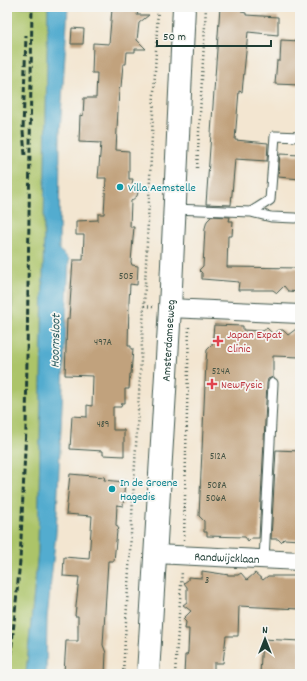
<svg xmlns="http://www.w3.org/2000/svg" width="307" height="681" font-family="Dekko,sans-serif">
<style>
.green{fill:#acc469;stroke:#66804e}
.forest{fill:#89aa5d;stroke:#547448}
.water{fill:#52accf;stroke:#387482}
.building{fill:#c1a27d}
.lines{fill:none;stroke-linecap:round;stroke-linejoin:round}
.lane-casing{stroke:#3f564c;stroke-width:11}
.street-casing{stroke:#3f564c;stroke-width:20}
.secondary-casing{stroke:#3f564c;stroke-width:24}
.path{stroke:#3f564c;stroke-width:2.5;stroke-dasharray:1 3;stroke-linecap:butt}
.lane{stroke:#fff;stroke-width:9}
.street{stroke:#fff;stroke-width:18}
.secondary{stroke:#fff;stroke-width:22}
.rail{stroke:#1f3d34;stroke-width:3;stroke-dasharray:6 3;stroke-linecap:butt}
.culture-dot{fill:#0f9aa8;stroke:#f6f6f2;stroke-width:1.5}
.health-dot{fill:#e0444e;stroke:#f6f6f2;stroke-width:1.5}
.labels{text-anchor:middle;stroke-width:3.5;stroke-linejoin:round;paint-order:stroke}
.number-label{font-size:10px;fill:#485646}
.culture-label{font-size:12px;fill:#0d838f;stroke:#f6f6f2;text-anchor:start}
.health-label{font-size:12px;fill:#be3a42;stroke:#f6f6f2;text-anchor:start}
.street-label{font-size:12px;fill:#1f3d34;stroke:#f6f6f2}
.water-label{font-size:13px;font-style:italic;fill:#2e5e62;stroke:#f6f6f2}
</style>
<rect width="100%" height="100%" fill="#f6f6f2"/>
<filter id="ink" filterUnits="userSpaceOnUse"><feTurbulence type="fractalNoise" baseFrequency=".025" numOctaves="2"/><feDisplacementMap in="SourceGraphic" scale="8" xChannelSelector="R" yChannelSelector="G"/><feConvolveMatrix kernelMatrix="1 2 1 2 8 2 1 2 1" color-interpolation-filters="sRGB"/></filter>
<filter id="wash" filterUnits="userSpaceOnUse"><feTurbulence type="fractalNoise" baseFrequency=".012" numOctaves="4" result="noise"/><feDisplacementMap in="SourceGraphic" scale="16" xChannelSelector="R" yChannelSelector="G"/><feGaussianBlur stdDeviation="0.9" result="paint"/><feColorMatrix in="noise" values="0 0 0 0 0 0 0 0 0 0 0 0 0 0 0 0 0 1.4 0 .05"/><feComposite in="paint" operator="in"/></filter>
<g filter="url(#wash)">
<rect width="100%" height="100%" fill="#f3e6d1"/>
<path class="green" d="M 7,7 L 48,7 L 38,551 L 26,674 L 7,674 Z"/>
<path class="forest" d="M 7,104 L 7,189 L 13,320 L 7,320 Z"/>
<path class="water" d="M 48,7 L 68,7 L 60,132 L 59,250 L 69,259 L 56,533 L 47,618 L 46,674 L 26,674 L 38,551 Z"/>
<g id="blocks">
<path class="building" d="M 220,7 L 242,7 L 242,12 L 246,13 L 246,15 L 278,17 L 278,35 L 248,32 L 242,92 L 239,91 L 235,140 L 268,143 L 267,161 L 235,159 L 231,205 L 206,204 Z
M 112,9 L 138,11 L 137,15 L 149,15 L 139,23 L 137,40 L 146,49 L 135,49 L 135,52 L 127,52 L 126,64 L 123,64 L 121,87 L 119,89 L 116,150 L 129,151 L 129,179 L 133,179 L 132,184 L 138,192 L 137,196 L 131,201 L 130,227 L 134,227 L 131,262 L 132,265 L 138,266 L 137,285 L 130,284 L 129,302 L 128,346 L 131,346 L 131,349 L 133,349 L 131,374 L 130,374 L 129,389 L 125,389 L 125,403 L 122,403 L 121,407 L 113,407 L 113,430 L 124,430 L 124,456 L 103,455 L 103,451 L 70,449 L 72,416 L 87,417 L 87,405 L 92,406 L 93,376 L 65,375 L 67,319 L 69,319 L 73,260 L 83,260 L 84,235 L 76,235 L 76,221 L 98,220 L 98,214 L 104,214 L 106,178 L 98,178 L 101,143 L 79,142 L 80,115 L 83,116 L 84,98 L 96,98 L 97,73 L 92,73 L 93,43 L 109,44 Z
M 72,28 L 84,29 L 83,44 L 71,44 Z
M 281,40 L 300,41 L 300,85 L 275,84 L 277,61 L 280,61 Z
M 280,154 L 300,155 L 300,179 L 278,177 Z
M 212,216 L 230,217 L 229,221 L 233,221 L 232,236 L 228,236 L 227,267 L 300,268 L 300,292 L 288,291 L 284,286 L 277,293 L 273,290 L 238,290 L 239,282 L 202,279 L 202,273 L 199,270 L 203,266 L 205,228 L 207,221 Z
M 214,325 L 243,326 L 243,330 L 263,331 L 267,328 L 273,334 L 279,330 L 283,330 L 288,335 L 300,326 L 300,357 L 273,356 L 273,377 L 268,379 L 267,383 L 259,538 L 251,538 L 248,541 L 245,537 L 207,536 L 207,532 L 204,532 L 204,521 L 199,516 L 206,362 L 207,350 L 212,345 Z
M 276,450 L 300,451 L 300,540 L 284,539 L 281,542 L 278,539 L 271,539 Z
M 70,474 L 105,477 L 104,480 L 125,482 L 123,506 L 117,505 L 116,525 L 119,529 L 117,531 L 114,561 L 108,561 L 103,645 L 106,653 L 105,674 L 64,673 L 66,641 L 78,641 L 78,616 L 75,616 L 79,577 L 63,576 L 64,557 L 89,559 L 92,516 L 66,514 Z
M 202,571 L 229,575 L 238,575 L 241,573 L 247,580 L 255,573 L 263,580 L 268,576 L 298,576 L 298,584 L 300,584 L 299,609 L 239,606 L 238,636 L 226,636 L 223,663 L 214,663 L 214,674 L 184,674 L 185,655 L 187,655 L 188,652 L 189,629 L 185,629 L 186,622 L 183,619 L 191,611 L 183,605 L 187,602 L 187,587 L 184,583 L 188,580 L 188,577 L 202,578 Z
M 262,639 L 300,641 L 300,674 L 260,674 Z"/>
</g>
</g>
<g filter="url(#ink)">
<use href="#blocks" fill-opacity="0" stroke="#3f564c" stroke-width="1"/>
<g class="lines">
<defs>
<path id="lane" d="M 174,209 L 251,212 L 271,217 L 295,218
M 251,212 L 270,200 L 275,136 L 300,137
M 264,560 L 273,383"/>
<g id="street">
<path d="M 170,308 L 300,314"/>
<path id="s1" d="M 155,554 L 300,561"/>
</g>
<g id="secondary">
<path id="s2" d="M 148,674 L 170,308 L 184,7"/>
</g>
</defs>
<use href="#lane" class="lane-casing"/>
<use href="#street" class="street-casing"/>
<use href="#secondary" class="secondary-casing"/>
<path class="path" d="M 197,168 L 206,7
M 144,306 L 153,307
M 184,540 L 189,325
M 123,674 L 144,306 L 158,7
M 175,674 L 182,571"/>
<use href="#lane" class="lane"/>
<use href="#street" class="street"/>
<use href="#secondary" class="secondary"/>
<path class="rail" d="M 25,155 L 23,131 L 26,35
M 9,674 L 20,561 L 26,428 L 32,7"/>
</g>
</g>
<g class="culture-dot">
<circle cx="120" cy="187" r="4"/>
<circle cx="112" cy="489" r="4"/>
</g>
<g class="health-dot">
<path d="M216 335h4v4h4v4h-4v4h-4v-4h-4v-4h4z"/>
<path d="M210 378h4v4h4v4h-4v4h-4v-4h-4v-4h4z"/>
</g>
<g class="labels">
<g class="number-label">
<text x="126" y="279">505</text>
<text x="103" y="345">497A</text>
<text x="221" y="374">524A</text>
<text x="103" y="427">489</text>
<text x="218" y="459">512A</text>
<text x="217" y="488">508A</text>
<text x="216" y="501">506A</text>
<text x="207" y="583">3</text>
</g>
<g class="culture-label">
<text x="128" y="191">Villa Aemstelle</text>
<text x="120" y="486">In de Groene<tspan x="120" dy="14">Hagedis</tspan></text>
</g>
<g class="health-label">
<text x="227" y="338">Japan Expat<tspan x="227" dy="14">Clinic</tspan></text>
<text x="221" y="388">NewFysic</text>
</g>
<g class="street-label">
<text dy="4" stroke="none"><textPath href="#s2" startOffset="334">Amsterdamseweg</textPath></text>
<text dy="4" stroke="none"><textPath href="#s1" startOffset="72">Randwijcklaan</textPath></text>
</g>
<g class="water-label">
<text transform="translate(54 341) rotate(-89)" y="5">Hoornsloot</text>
</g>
</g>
<rect width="307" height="681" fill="none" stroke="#f6f6f2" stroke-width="24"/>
<g transform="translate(265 639)" stroke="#f6f6f2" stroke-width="3" paint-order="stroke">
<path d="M0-3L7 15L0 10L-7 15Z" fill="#1f3d34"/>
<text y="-6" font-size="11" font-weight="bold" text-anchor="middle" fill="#1f3d34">N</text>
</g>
<path d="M157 40v6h114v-6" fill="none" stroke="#1f3d34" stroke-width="2"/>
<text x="163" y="40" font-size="12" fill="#1f3d34" stroke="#f6f6f2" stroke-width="3" paint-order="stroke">50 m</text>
</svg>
